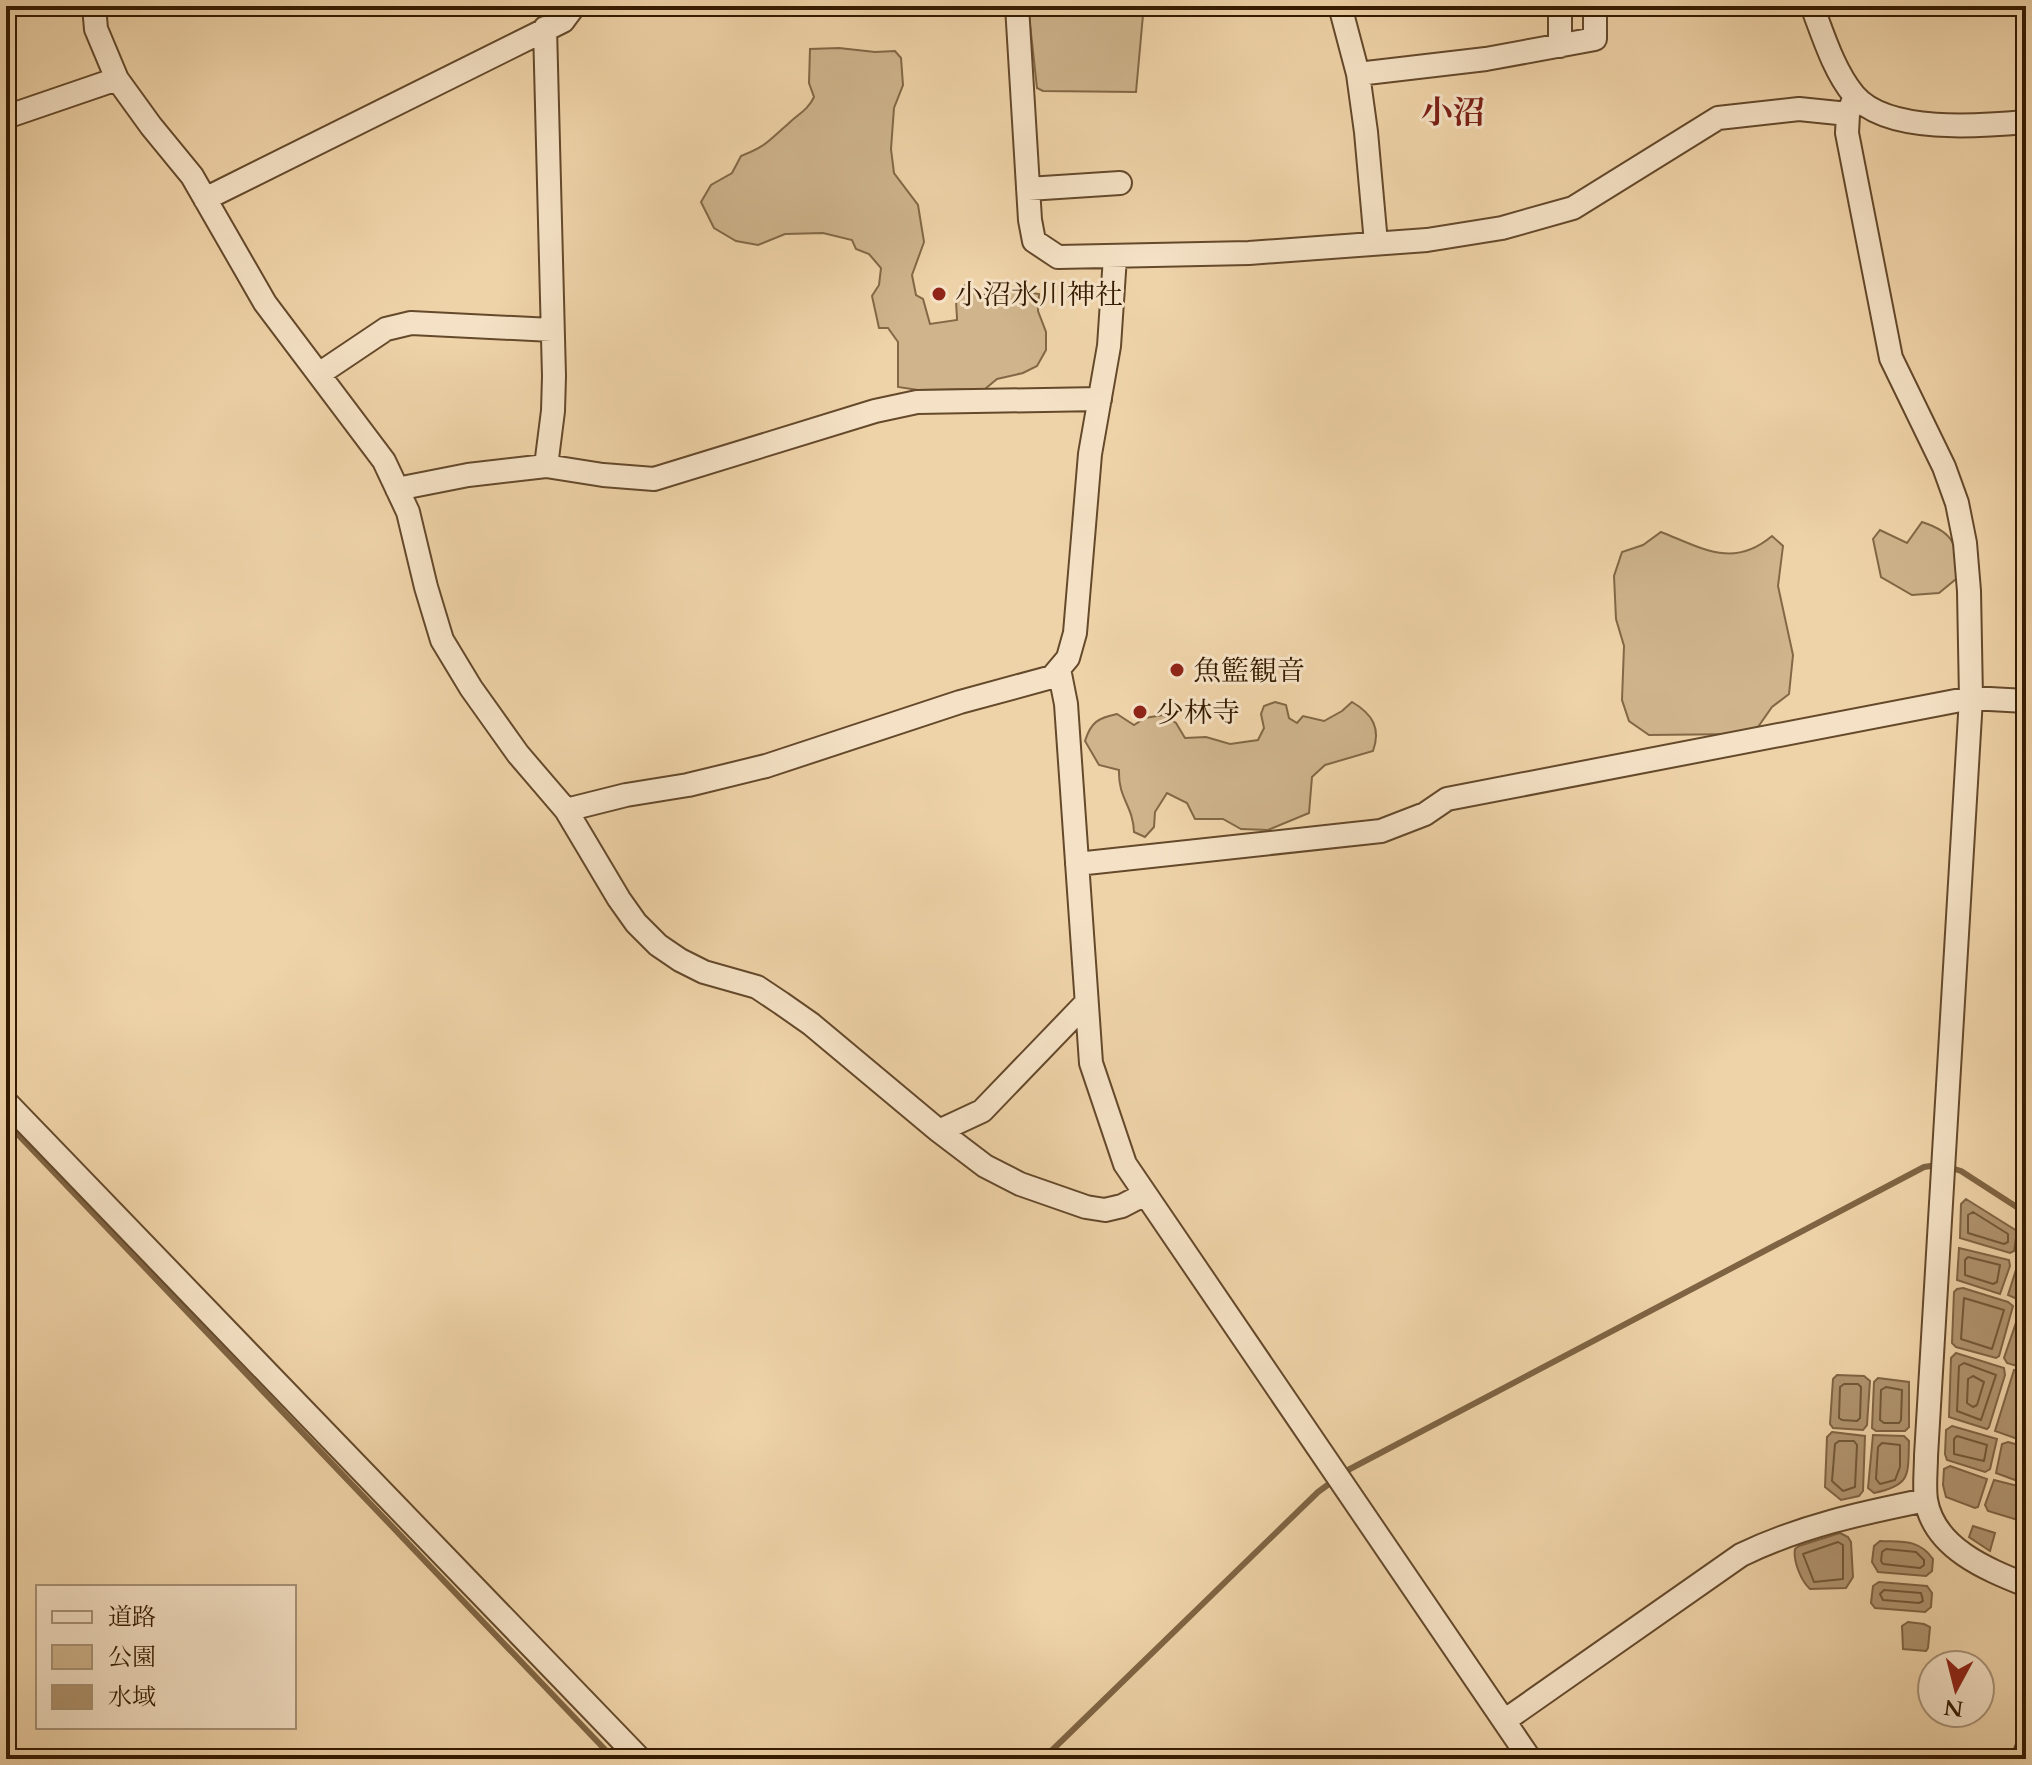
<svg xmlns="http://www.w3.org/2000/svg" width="2032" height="1765" font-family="Cardo,'Noto Serif JP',serif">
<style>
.green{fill:#cfb48c;stroke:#826846;stroke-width:2}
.water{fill:#b0946f;stroke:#7f6443;stroke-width:2}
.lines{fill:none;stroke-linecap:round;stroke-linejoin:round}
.shore{stroke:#725838;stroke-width:2}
.stream{stroke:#7f6443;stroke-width:6}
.minor-casing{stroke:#64492b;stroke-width:26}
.minor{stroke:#f5e2c6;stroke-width:22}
.poi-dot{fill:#8f2418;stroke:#f5e2c6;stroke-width:3}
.labels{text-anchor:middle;stroke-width:6;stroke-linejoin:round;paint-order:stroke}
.poi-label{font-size:28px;fill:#351b01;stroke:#f5e2c6;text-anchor:start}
.quarter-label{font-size:32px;font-weight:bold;fill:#7a1f14;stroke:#f5e2c6}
</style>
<rect width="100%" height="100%" fill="#efd3a8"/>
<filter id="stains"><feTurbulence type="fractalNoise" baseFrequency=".0025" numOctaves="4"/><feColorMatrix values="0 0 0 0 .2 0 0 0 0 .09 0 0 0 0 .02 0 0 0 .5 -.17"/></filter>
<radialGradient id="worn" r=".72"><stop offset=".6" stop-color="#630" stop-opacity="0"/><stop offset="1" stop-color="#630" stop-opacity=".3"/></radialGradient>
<path class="green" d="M 1028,6 L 1143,15 L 1136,92 L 1043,91 L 1037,88 Z
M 839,48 L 875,52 L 895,51 L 901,58 L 903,85 L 894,108 L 891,149 L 894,173 L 918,205 L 924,242 L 912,275 L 916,295 L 923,299 L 930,324 L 957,320 C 957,303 951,290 970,283 L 977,296 L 1012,290 L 1039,294 L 1038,311 L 1046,332 L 1046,350 L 1037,366 L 1023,373 L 997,379 L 985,389 L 918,390 L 898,387 L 898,342 L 888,328 L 879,328 L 872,296 L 879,285 L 881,268 L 869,254 L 856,249 L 852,240 L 823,233 L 785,234 L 758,245 L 736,241 L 714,228 L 701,202 L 711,185 L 732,173 L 741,156 C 767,146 768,141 788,124 C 798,114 808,110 814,97 L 809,83 L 810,49 Z
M 1922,522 C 1956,533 1957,545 1956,579 L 1939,593 L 1912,595 L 1881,577 L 1873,539 L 1880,530 L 1907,543 Z
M 1661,532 C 1702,548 1733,569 1772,536 L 1783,546 L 1778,586 L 1793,655 L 1789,694 L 1772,707 L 1758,727 L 1743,734 L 1649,735 L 1629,721 L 1622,700 L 1624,646 L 1616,619 L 1614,576 L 1622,552 L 1643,545 Z
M 1275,702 L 1286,705 L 1289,718 L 1297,723 L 1303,716 L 1324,721 L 1342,711 L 1352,702 C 1373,714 1381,729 1373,751 L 1325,765 L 1312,777 L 1309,813 L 1268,830 L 1241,829 L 1223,819 L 1195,819 L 1187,803 L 1167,793 L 1155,812 L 1154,827 L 1145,837 L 1134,832 C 1133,805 1118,799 1119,770 L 1099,765 L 1085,741 C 1091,722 1098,718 1117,714 L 1134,725 L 1145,718 L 1163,715 L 1176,723 L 1185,738 L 1206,737 L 1230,744 L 1258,740 L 1264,728 L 1261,714 L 1264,706 Z"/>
<path class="water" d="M 1966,1199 L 2017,1231 L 2014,1251 L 2010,1253 L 1960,1238 L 1961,1204 Z
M 2026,1238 L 2026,1303 L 2008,1295 Z
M 1959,1248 L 2009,1260 L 2010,1266 L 2000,1294 L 1957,1280 Z
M 1963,1288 L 2008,1302 L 2013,1306 L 1999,1356 L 1996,1358 L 1956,1347 L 1952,1343 L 1954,1292 L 1957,1289 Z
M 2021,1308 L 2026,1308 L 2026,1369 L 2007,1363 L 2004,1358 Z
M 1956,1353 L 2004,1368 L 2005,1375 L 1989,1427 L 1987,1429 L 1949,1417 L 1951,1358 Z
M 2014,1370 L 2026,1373 L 2026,1442 L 1995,1431 Z
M 1837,1375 L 1864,1376 L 1870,1381 L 1867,1425 L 1863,1430 L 1833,1428 L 1830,1424 L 1833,1379 Z
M 1878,1378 L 1909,1382 L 1909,1427 L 1905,1431 L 1876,1431 L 1872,1428 L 1874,1382 Z
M 1952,1426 L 1997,1439 L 1990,1469 L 1985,1472 L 1947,1460 L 1945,1454 L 1946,1430 Z
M 1832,1432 L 1865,1436 L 1863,1491 L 1859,1496 L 1841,1500 L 1825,1487 L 1827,1437 Z
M 1873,1435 L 1904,1436 L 1909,1441 C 1908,1476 1911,1485 1874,1493 L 1868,1488 Z
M 2008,1442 L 2026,1447 L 2026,1484 L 1996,1473 L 2002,1444 Z
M 1950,1466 L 1987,1479 L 1978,1507 L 1975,1508 L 1946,1497 L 1943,1485 L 1944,1469 Z
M 1994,1480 L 2026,1488 L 2026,1520 L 2021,1521 L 1988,1511 L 1985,1505 Z
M 1973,1526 L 1995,1533 L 1990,1551 L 1969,1537 Z
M 1840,1533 L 1848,1537 L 1851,1542 L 1853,1577 L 1846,1588 L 1810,1589 C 1801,1581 1793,1561 1795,1549 L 1799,1546 Z
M 1880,1541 C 1903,1542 1919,1539 1933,1559 L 1932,1571 L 1926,1576 L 1878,1572 L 1872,1562 L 1874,1546 Z
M 1879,1582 L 1927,1586 L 1932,1593 L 1931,1607 L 1925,1612 L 1875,1608 L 1871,1603 L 1873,1586 Z
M 1908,1622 L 1924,1624 L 1930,1627 L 1928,1648 L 1926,1651 L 1903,1649 L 1902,1626 Z"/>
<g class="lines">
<path class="shore" d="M 1973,1212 L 2008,1234 L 2008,1242 L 2004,1244 L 1968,1233 L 1968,1215 Z
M 1968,1257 L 2000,1265 L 1997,1282 L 1993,1284 L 1965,1275 L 1965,1260 Z
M 1964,1298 L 2004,1310 L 1992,1349 L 1961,1339 Z
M 1964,1363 L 1996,1375 L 1981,1420 L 1957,1411 L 1959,1366 Z
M 1973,1376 L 1984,1382 L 1977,1405 L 1973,1407 L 1967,1403 L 1968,1379 Z
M 1844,1384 L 1858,1384 L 1861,1387 L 1860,1418 L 1857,1421 L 1842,1420 L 1839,1418 L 1840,1387 Z
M 1886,1387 L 1902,1390 L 1901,1420 L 1899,1423 L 1884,1423 L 1880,1420 L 1881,1390 Z
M 1957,1436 L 1987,1445 L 1984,1461 L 1954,1454 L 1954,1439 Z
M 1839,1441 L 1854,1441 L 1857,1445 L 1855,1487 L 1843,1491 L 1832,1481 L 1835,1444 Z
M 1882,1443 L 1900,1445 L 1900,1467 L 1895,1480 L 1880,1484 L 1876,1479 L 1878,1447 Z
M 1838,1542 L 1843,1545 L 1843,1579 L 1814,1582 L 1803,1554 Z
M 1886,1549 L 1916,1552 L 1924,1560 L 1924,1565 L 1920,1568 L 1883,1564 L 1881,1561 L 1882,1552 Z
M 1884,1590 L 1921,1593 L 1923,1601 L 1919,1603 L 1883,1600 L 1880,1594 Z"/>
<path class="stream" d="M 6,1122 L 614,1759
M 1948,1167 L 1961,1171 L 2026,1213
M 1043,1759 L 1318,1492 L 1348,1470 L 1924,1167 L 1937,1165"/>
<defs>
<path id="minor" d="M 94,6 L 96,29 L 117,79 L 151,126 L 192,176 L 265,303 L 384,461 L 408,512 L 426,587 L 442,640 L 471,688 L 518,754 L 566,810 L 619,899 L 636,923 L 658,945 L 680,960 L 704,972 L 757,987 L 781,1003 L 811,1024 L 939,1131 L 985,1166 L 1020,1184 L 1086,1207 L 1105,1210 L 1122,1206 L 1145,1194
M 1017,6 L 1030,220 L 1034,241 L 1058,257 L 1249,253 L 1427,240 L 1502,228 L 1573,208 L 1718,118 L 1799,109 L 1848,114
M 1340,6 L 1358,74 L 1366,132 L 1376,243
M 1560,6 L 1560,46
M 1812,6 C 1823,35 1834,71 1854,95 C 1887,134 1981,126 2026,122
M 545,28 L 554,376 L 553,411 L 546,466
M 1358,74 L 1486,59 L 1595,39 L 1595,6
M 1855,96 L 1848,114 L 1847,133 L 1891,358 L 1944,467 L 1957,503 L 1965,543 L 1969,591 L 1971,698 L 1926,1456 C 1926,1470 1924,1486 1926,1500 C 1934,1548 1986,1569 2026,1585
M 6,117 L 117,79
M 1028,189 L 1120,183
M 205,199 L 563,21 L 574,6
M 319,374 L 386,329 L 411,323 L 552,330
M 397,489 L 468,475 L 546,466 L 603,475 L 654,479 L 875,411 L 917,402 L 1100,399
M 1059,669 L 1066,704 L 1091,1063 L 1125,1164 L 1530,1759
M 566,810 L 626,795 L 688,785 L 766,766 L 960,702 L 1052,677 L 1068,658 L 1075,633 L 1090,454 L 1109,346 L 1115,257
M 1077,864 L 1381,831 L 1425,814 L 1447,799 L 1971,698 L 2026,701
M 6,1102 L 640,1759
M 939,1131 L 982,1111 L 1086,1003
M 1504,1721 L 1741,1555 C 1801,1526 1862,1513 1926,1500
M 2024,1759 L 2026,1751"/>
</defs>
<use href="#minor" class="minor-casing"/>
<use href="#minor" class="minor"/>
</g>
<g class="poi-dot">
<circle cx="939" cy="294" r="8"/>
<circle cx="1177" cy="670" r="8"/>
<circle cx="1140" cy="712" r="8"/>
</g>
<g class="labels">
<g class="poi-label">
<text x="955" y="304">小沼氷川神社</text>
<text x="1193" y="680">魚籃観音</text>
<text x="1156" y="722">少林寺</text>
</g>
<g class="quarter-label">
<text x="1453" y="123">小沼</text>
</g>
</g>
<rect width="2032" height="1765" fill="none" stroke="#efd3a8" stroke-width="32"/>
<rect x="8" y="8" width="2016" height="1749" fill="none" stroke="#351b01" stroke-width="4"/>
<rect x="16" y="16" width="2000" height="1733" fill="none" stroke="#351b01" stroke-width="2"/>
<rect x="36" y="1585" width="260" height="144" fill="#f5e2c6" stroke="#a89277" stroke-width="2"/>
<rect x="52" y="1611" width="40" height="12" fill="#f5e2c6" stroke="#a89277" stroke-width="2"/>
<text x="108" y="1625" font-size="24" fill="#351b01">道路</text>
<rect x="52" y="1645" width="40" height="24" fill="#cfb48c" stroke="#a89277" stroke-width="2"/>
<text x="108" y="1665" font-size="24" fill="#351b01">公園</text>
<rect x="52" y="1685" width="40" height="24" fill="#b0946f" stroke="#a89277" stroke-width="2"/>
<text x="108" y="1705" font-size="24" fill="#351b01">水域</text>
<g transform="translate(1956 1689) rotate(187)"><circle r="38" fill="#f5e2c6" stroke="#a89277" stroke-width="2"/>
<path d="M0-6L14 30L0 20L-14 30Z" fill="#8f2418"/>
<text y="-12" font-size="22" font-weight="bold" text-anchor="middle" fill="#351b01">N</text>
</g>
<rect width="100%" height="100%" filter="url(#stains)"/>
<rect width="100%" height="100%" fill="url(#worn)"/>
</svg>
